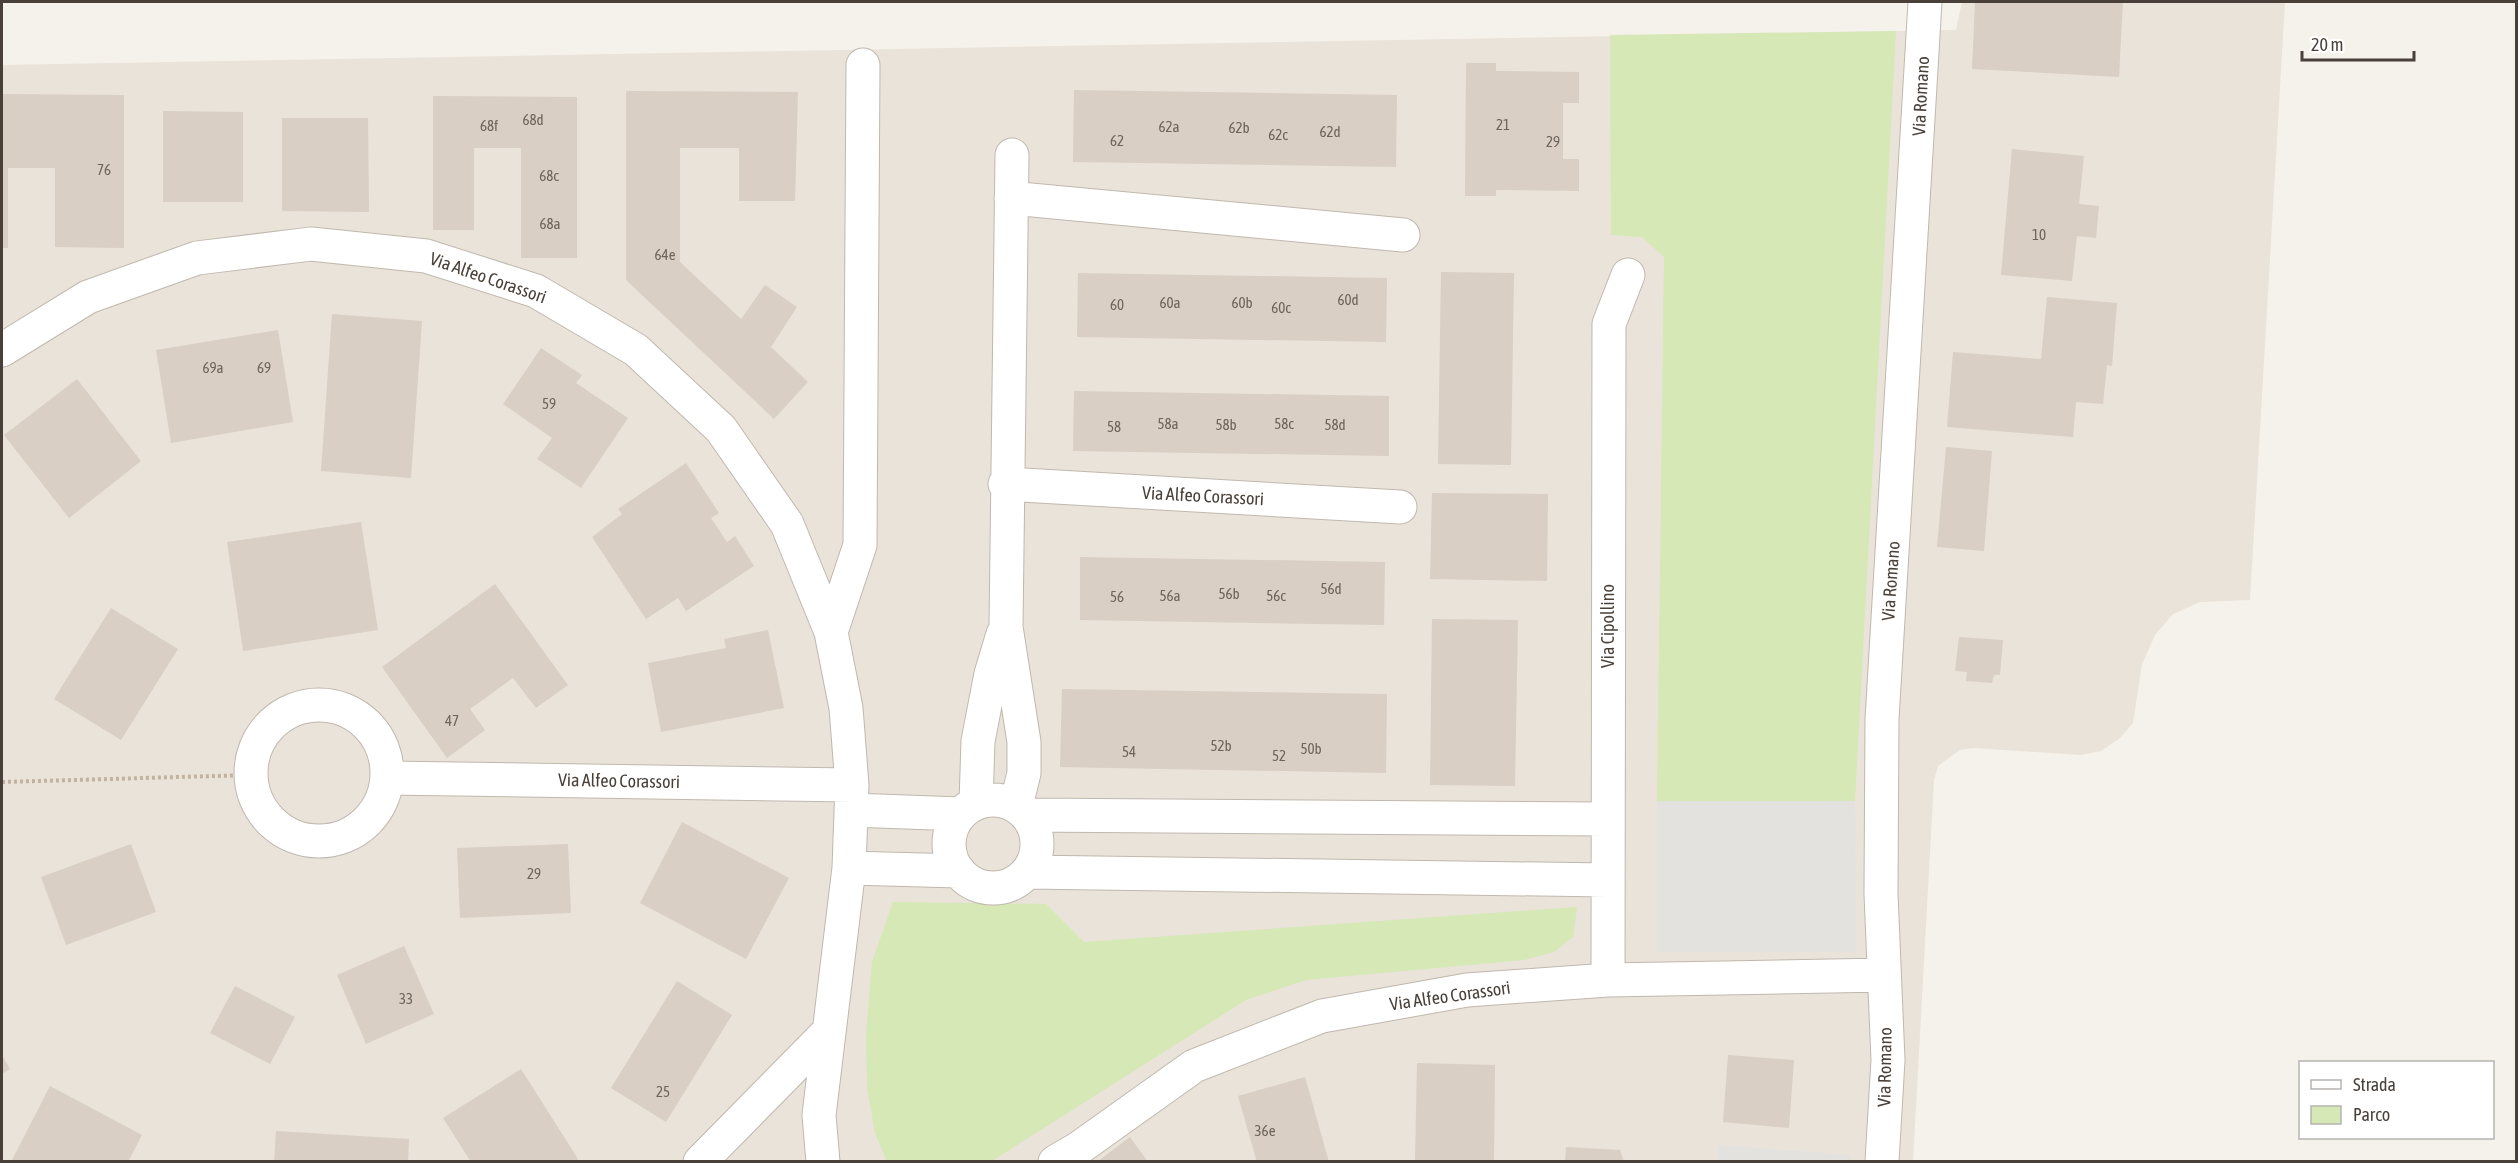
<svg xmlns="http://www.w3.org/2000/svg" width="2518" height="1163" font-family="'Asap Condensed',sans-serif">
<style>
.residential{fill:#e9e3d9}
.green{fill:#d6e8b6}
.parking{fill:#e4e2df}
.building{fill:#d9cfc4}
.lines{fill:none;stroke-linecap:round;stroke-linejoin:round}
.minor-casing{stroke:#c0b8ae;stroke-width:35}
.path{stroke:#c2b29f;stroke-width:4;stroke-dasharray:3 3;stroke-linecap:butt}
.minor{stroke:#fff;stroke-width:33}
.labels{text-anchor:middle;stroke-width:4.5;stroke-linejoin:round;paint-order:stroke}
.number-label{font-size:15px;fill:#6d645c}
.street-label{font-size:18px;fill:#494139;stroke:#fff}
</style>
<rect width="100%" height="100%" fill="#f5f1eb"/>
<path class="residential" d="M 1962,2 L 2285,2 L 2250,600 L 2200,602 L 2173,614 L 2155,635 L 2142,664 L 2133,723 L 2120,738 L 2101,751 L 2081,755 L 1973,748 L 1960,750 L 1938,766 L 1934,780 L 1913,1161 L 2,1161 L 2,65 L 1956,30 Z"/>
<path class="green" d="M 1896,31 L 1855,801 L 1657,801 L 1664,257 L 1642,237 L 1611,235 L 1610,35 Z
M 893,902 L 1046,904 L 1084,942 L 1577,907 L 1573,937 L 1554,952 L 1524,960 L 1306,980 L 1246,1000 L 992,1161 L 887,1162 L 875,1133 L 867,1087 L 866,1035 L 872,962 Z"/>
<path class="parking" d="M 1657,801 L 1855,801 L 1856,952 L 1657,952 Z
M 1718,1145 L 1851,1155 L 1851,1161 L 1717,1161 Z"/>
<path class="building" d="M 1975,2 L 2123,2 L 2119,77 L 1972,69 Z
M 1466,63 L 1496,63 L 1496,71 L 1579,72 L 1579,103 L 1563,103 L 1563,159 L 1579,159 L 1579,191 L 1496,190 L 1496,196 L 1465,196 Z
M 1074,90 L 1397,95 L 1396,167 L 1073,162 Z
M 626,91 L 798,92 L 795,201 L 739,201 L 739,148 L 680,148 L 680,262 L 741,319 L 765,285 L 797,307 L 771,347 L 808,382 L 774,419 L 626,280 Z
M 2,94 L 124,95 L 124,248 L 55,247 L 55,168 L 8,168 L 8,248 L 2,248 Z
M 433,96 L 577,97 L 577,258 L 521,258 L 521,148 L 474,148 L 474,230 L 433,230 Z
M 163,111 L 243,112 L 243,202 L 163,202 Z
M 282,118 L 368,118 L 369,212 L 282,211 Z
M 2012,149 L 2084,156 L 2079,204 L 2099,206 L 2096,238 L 2077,236 L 2072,281 L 2001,275 Z
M 1441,272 L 1514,273 L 1511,465 L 1438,464 Z
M 1078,273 L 1387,278 L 1386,342 L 1077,337 Z
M 2047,297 L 2117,303 L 2112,366 L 2107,365 L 2103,404 L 2076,402 L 2073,437 L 1947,427 L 1953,352 L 2041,359 Z
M 332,314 L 422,321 L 411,478 L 321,471 Z
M 278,330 L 293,422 L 171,443 L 156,350 Z
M 541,348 L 582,375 L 576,383 L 628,418 L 581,488 L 537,459 L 552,438 L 503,404 Z
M 77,379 L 141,461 L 69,518 L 4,435 Z
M 1074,391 L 1389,396 L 1389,456 L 1073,451 Z
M 1946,447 L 1992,451 L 1984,551 L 1937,547 Z
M 686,463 L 719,513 L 711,518 L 727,542 L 735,536 L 754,566 L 686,611 L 678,598 L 646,619 L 592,537 L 622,514 L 618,509 Z
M 1432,493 L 1548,494 L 1547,581 L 1430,579 Z
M 361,522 L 378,630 L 243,651 L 227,542 Z
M 1080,557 L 1385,562 L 1384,625 L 1080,620 Z
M 495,584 L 568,685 L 536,708 L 513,678 L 470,709 L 485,730 L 447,758 L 382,667 Z
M 111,608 L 178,649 L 121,740 L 54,699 Z
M 1432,619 L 1518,620 L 1515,786 L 1430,785 Z
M 768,630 L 784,708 L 661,732 L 648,663 L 726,648 L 724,639 Z
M 1959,637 L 2003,640 L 2000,675 L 1994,675 L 1992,683 L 1966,681 L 1967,672 L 1955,671 Z
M 1062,689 L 1387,694 L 1386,773 L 1060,767 Z
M 682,822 L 789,878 L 746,959 L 640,903 Z
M 131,844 L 156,912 L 66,945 L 41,877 Z
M 568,844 L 571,913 L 460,918 L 457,848 Z
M 404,946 L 434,1014 L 366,1044 L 337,975 Z
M 677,981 L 732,1015 L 666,1122 L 611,1088 Z
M 235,986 L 295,1017 L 270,1064 L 210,1033 Z
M 2,1055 L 10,1069 L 2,1074 Z
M 1728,1055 L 1794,1060 L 1789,1128 L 1723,1122 Z
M 1417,1063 L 1495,1065 L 1494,1162 L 1415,1162 Z
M 521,1069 L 578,1159 L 574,1162 L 471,1162 L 443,1118 Z
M 1305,1077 L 1329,1162 L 1257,1162 L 1238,1096 Z
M 50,1086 L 142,1135 L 128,1162 L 11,1162 Z
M 276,1131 L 409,1139 L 408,1162 L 274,1162 Z
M 1130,1137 L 1148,1162 L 1097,1162 Z
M 1566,1147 L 1620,1150 L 1624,1162 L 1565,1162 Z"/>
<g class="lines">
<defs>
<path id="minor" d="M 1012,155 L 1006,627 L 1024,742 L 1024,773 L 1016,806
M 1011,198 L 1403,235
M 2,350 L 88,297 L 197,258 L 311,244 L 426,256 L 536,291 L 636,350 L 721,429 L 787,524 L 831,632 L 846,708 L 852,785 L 849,868 L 819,1115 L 823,1162
M 1005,484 L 1400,507
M 831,632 L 860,545 L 863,65
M251 773a68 68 0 1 1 136 0a68 68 0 1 1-136 0Z
M 387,778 L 852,785
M949 844a44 44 0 1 1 88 0a44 44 0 1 1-88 0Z
M 976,803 L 978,741 L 991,674 L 1003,634
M 851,810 L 961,814
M 1027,815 L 1608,819
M 849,868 L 959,871
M 1027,872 L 1607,880
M 1608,980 L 1609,324 L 1628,275
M 700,1162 L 829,1031
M 1055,1162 L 1079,1148 L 1194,1066 L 1322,1016 L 1467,990 L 1608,980 L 1884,975
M 1882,1162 L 1888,1060 L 1881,894 L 1882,719 L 1925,2"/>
</defs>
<use href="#minor" class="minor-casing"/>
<path class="path" d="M 2,782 L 251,775"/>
<use href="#minor" class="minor"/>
</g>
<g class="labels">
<g class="number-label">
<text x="533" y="125">68d</text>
<text x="1503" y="130">21</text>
<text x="489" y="131">68f</text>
<text x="1169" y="132">62a</text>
<text x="1239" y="133">62b</text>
<text x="1330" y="137">62d</text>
<text x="1278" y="140">62c</text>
<text x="1117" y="146">62</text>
<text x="1553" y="147">29</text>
<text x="104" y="175">76</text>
<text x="549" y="181">68c</text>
<text x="550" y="229">68a</text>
<text x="2039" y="240">10</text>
<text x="665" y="260">64e</text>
<text x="1348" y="305">60d</text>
<text x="1170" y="308">60a</text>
<text x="1242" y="308">60b</text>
<text x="1117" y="310">60</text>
<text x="1281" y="313">60c</text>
<text x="213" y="373">69a</text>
<text x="264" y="373">69</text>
<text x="549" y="409">59</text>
<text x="1168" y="429">58a</text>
<text x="1284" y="429">58c</text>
<text x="1226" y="430">58b</text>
<text x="1335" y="430">58d</text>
<text x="1114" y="432">58</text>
<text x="1331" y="594">56d</text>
<text x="1229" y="599">56b</text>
<text x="1170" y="601">56a</text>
<text x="1276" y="601">56c</text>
<text x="1117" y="602">56</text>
<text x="452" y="726">47</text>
<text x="1221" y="751">52b</text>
<text x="1311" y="754">50b</text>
<text x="1129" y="757">54</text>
<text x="1279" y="761">52</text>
<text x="534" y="879">29</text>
<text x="406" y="1004">33</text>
<text x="663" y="1097">25</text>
<text x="1265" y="1136">36e</text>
</g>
<g class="street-label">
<text transform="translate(1921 96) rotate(-87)" y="6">Via Romano</text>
<text transform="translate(488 278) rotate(19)" y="6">Via Alfeo Corassori</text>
<text transform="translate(1203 496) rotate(3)" y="6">Via Alfeo Corassori</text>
<text transform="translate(1891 581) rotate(-86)" y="6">Via Romano</text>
<text transform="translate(1608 626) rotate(-90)" y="6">Via Cipollino</text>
<text transform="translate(619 781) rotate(1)" y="6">Via Alfeo Corassori</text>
<text transform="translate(1450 996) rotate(-8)" y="6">Via Alfeo Corassori</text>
<text transform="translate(1885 1067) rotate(-89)" y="6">Via Romano</text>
</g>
</g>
<rect width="2518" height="1163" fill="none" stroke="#494139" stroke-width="6"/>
<rect x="2299" y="1061" width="195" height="78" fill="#ffffff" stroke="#b6b3b0" stroke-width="1.5"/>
<rect x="2311" y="1080" width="30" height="9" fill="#ffffff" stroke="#b6b3b0" stroke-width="1.5"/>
<text x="2353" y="1091" font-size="18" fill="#494139">Strada</text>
<rect x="2311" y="1106" width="30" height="18" fill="#d6e8b6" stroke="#b6b3b0" stroke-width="1.5"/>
<text x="2353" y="1121" font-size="18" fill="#494139">Parco</text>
<path d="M2302 51v9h112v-9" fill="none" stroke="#494139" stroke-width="3"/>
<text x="2311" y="51" font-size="18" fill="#494139" stroke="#ffffff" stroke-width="4.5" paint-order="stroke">20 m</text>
</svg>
